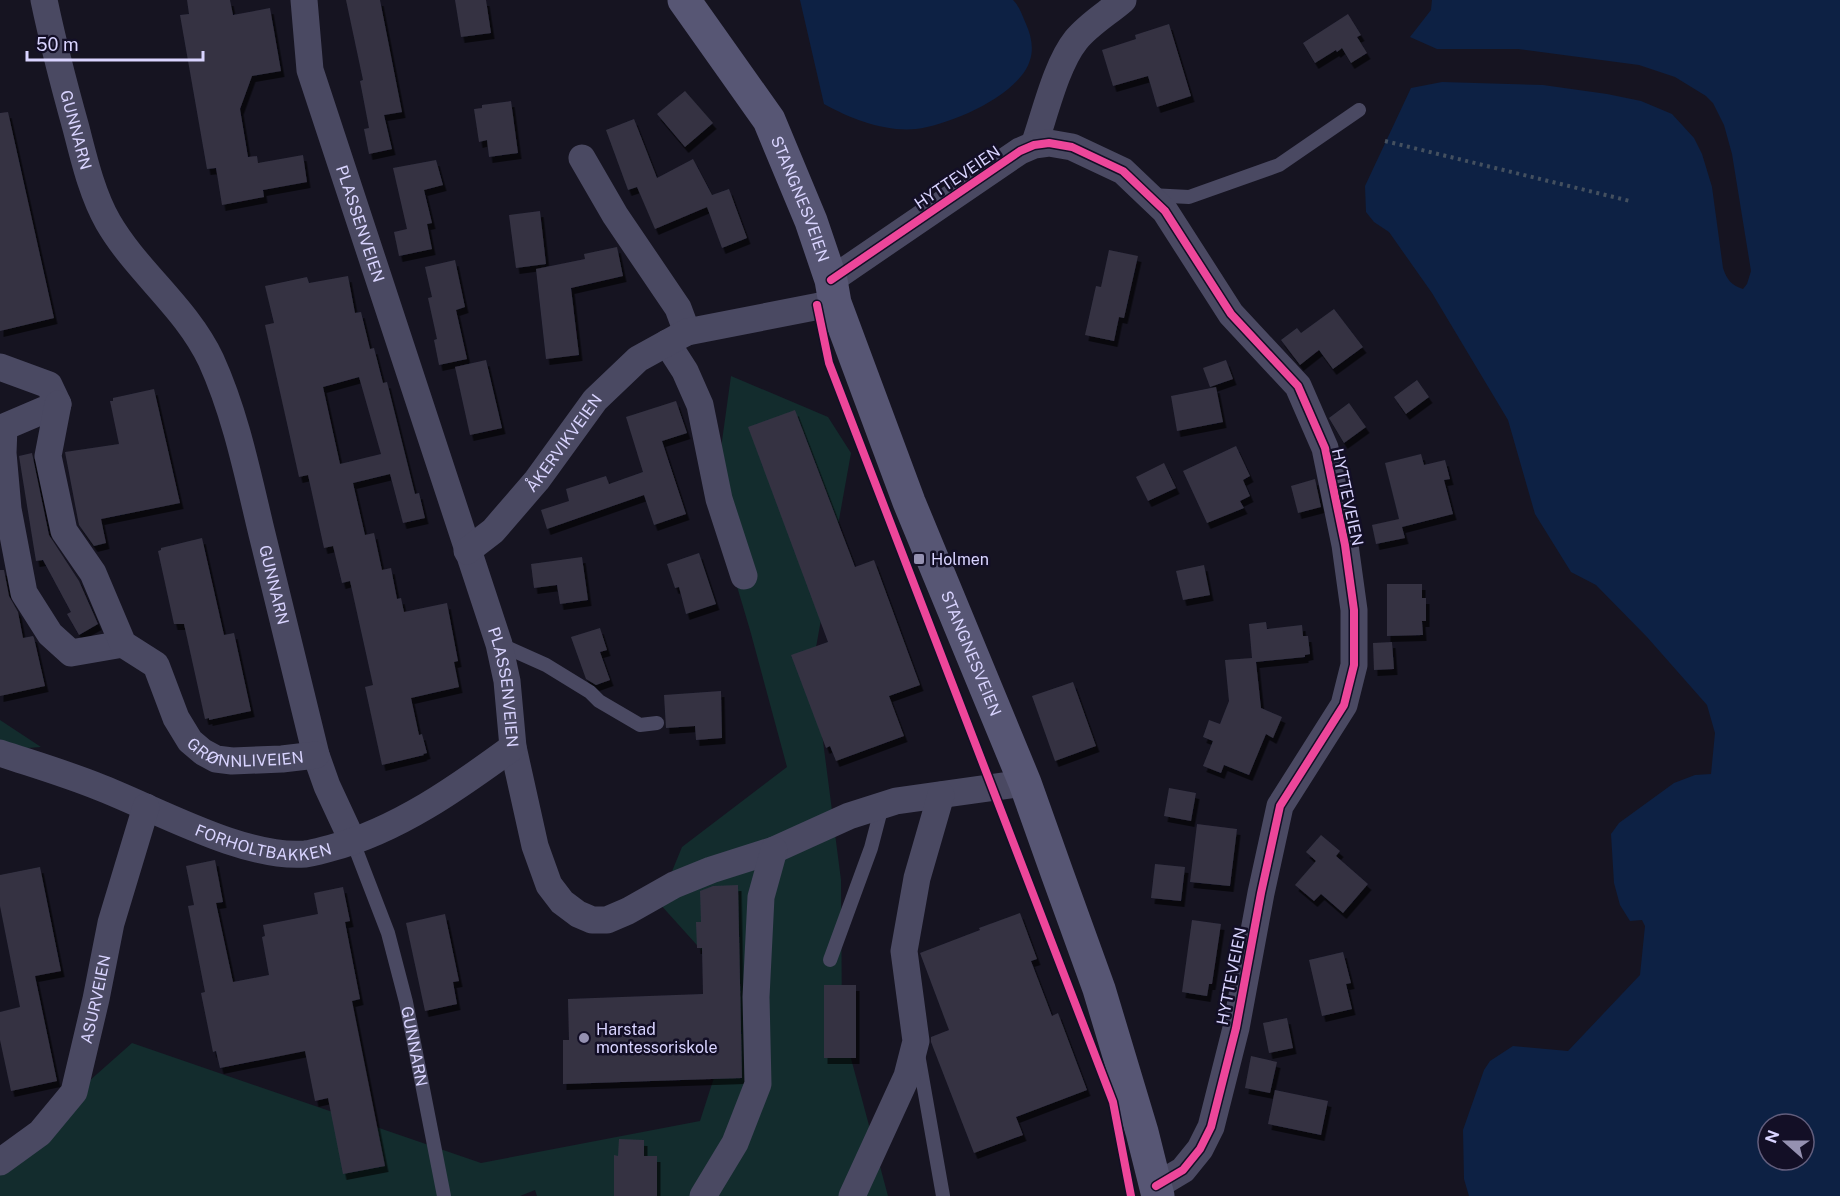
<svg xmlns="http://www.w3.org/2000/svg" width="1840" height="1196" font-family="'Public Sans',sans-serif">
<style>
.green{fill:#132c2d}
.water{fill:#0d2144;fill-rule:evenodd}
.building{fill:#343243;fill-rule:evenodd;filter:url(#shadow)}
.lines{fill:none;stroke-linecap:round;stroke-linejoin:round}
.path{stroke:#44505f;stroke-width:4;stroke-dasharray:3 4.5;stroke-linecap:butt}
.service{stroke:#4a4962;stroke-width:14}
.minor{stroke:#4a4962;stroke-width:27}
.secondary{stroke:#575674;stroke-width:33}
.cycleway-casing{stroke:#130f26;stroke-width:11}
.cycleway{stroke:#ed469a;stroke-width:8}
.poi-dot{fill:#9591b1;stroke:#130f26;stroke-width:2}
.labels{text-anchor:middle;stroke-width:5;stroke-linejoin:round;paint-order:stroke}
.street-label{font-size:16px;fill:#d9d4ff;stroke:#130f26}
.poi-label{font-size:16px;fill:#d9d4ff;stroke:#130f26;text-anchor:start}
</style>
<defs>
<filter id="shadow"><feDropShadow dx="3.5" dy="6" stdDeviation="0" flood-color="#0009"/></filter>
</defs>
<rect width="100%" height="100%" fill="#161421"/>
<path class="green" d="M 731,376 L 828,417 L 851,453 L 813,664 L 841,880 L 842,1025 L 888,1196 L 537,1196 L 535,1190 L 520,1196 L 0,1196 L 0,1160 L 132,1043 L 481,1163 L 700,1121 L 741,994 L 659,903 L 682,847 L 787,767 L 750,630 L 713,506 Z
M 0,720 L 41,747 L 0,750 Z"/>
<path class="water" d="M 800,0 L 1013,0 C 1020,7 1022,15 1026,24 C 1031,35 1034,48 1030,60 C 1020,95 950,125 916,129 C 885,132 851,119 824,104 Z
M 1432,0 L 1840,0 L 1840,1196 L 1469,1196 L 1464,1179 L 1463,1130 L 1484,1070 L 1490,1061 L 1513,1046 L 1568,1051 L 1640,975 L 1645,926 L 1642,920 L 1630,921 L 1620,905 L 1614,883 L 1611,834 L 1619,823 L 1674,783 L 1695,775 L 1711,774 L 1715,733 L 1707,705 L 1647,637 L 1596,585 L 1571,572 L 1535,514 L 1508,420 L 1432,293 L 1389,232 L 1374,222 L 1366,212 L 1365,186 L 1411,88 L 1442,82 L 1543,85 L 1607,94 L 1641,101 L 1672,114 L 1694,138 L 1702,154 L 1712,187 L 1723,268 C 1727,280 1731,285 1743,289 L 1747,284 L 1751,271 L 1732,154 L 1724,125 L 1713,103 L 1706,96 L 1675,77 L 1639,65 L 1518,49 L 1437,49 L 1410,37 L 1431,10 ZM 1768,1124 L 1804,1124 L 1804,1160 L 1768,1160 Z"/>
<path class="building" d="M 187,0 L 230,0 L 233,15 L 270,8 L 281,71 L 252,76 L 240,109 L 248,157 L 257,156 L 258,163 L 303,155 L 307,182 L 263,190 L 264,197 L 222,205 L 216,168 L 207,169 L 180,15 L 189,14 Z
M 346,0 L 380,0 L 402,112 L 384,115 L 392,149 L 369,154 L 364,129 L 369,128 L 360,81 L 363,80 Z
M 455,0 L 486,0 L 491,33 L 461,37 Z
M 1348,14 L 1361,35 L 1357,37 L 1367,53 L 1351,63 L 1342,48 L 1337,52 L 1336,50 L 1315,63 L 1303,43 Z
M 1169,24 L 1191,96 L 1157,107 L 1148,76 L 1113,86 L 1102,50 L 1136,39 L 1135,35 Z
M 685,91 L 713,123 L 685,147 L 657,114 Z
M 511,101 L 518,153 L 489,157 L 487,140 L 479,142 L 474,109 L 482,108 L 482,105 Z
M 8,112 L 54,318 L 0,331 L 0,113 Z
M 634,119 L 657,178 L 693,159 L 712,195 L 729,189 L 747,238 L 722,248 L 707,207 L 655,229 L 637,187 L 628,190 L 606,130 Z
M 436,160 L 443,185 L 424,190 L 432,223 L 427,224 L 432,249 L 399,256 L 394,232 L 407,229 L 393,168 Z
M 540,211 L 546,264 L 516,268 L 509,215 Z
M 617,247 L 623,276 L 571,288 L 579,355 L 546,359 L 536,269 L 585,259 L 584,254 Z
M 1109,250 L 1138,256 L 1124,318 L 1119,317 L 1114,341 L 1085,335 L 1096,286 L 1101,287 Z
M 455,260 L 465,307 L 456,310 L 467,359 L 439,365 L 434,340 L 437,339 L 428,298 L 432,297 L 425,267 Z
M 348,276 L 355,313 L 361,312 L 370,349 L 374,348 L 383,383 L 387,382 L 415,494 L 419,493 L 425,518 L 403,523 L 390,474 L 353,483 L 365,535 L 374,533 L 382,570 L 391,568 L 397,599 L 401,598 L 404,612 L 447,603 L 458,661 L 454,662 L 459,687 L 411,698 L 419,735 L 422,734 L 427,753 L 423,754 L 424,755 L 382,765 L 365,687 L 373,685 L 350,581 L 342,583 L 333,546 L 324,548 L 308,475 L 299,477 L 265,325 L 274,323 L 265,286 L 307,277 L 309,283 ZM 359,377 L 381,454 L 340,464 L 323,387 Z
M 1334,309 L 1363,347 L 1333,369 L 1319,350 L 1300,365 L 1281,340 L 1297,328 L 1301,333 Z
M 486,360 L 502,428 L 470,435 L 455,367 Z
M 1226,360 L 1233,379 L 1210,387 L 1203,368 Z
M 1417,380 L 1429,397 L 1406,414 L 1394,397 Z
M 1216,387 L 1223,422 L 1177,431 L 1171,396 Z
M 154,389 L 180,503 L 101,519 L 106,543 L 94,546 L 79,525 L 65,452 L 119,444 L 110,401 L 113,401 L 113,398 Z
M 676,401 L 687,433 L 662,441 L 686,514 L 654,525 L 644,495 L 547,529 L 541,510 L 569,501 L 566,489 L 606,476 L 609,484 L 643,472 L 626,417 Z
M 1349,403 L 1366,427 L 1344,443 L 1329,418 Z
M 795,410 L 855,567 L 874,560 L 920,685 L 889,696 L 904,736 L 836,761 L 830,746 L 826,748 L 791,655 L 828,642 L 748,427 Z
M 1236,446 L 1250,476 L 1243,480 L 1250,496 L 1240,501 L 1244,508 L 1207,523 L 1183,471 Z
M 32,453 L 49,535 L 79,581 L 98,624 L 79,635 L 67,614 L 71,612 L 43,560 L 36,561 L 19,456 Z
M 1421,454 L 1424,465 L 1445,460 L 1450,479 L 1444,480 L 1453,514 L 1402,527 L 1405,538 L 1376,544 L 1372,525 L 1399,519 L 1385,463 Z
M 1164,463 L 1176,488 L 1148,501 L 1136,477 Z
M 1315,479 L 1321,507 L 1298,513 L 1291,486 Z
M 202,538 L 224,635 L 234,633 L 251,711 L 209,720 L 209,718 L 205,719 L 184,624 L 174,624 L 158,551 L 161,550 L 161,548 Z
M 699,553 L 716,604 L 686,614 L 679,587 L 675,588 L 667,564 Z
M 582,557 L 588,600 L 560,604 L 557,585 L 534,588 L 531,564 Z
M 1204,565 L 1210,595 L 1183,600 L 1176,571 Z
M 0,570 L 4,570 L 9,596 L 18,612 L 23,638 L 33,636 L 34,638 L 45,686 L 0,696 Z
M 1387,584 L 1422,584 L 1422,598 L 1426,598 L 1426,621 L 1422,621 L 1423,635 L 1387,636 Z
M 1266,622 L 1267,629 L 1302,625 L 1303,636 L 1308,636 L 1310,654 L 1305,655 L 1305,657 L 1256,662 L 1261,708 L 1282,717 L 1273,738 L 1266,734 L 1249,775 L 1224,765 L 1221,773 L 1203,766 L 1213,741 L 1203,737 L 1209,720 L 1220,724 L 1229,701 L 1225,660 L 1252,658 L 1249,624 Z
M 600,628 L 607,650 L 600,652 L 610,680 L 596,685 L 586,679 L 571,637 Z
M 1392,642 L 1394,669 L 1374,670 L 1373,643 Z
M 1073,682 L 1096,746 L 1055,761 L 1032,696 Z
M 721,691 L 722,738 L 696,740 L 695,726 L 666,728 L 664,695 Z
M 1169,788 L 1196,793 L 1191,821 L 1164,816 Z
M 1197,824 L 1237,829 L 1230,886 L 1190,882 Z
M 1321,835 L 1340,851 L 1336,856 L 1368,884 L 1343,913 L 1321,894 L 1314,901 L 1295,885 L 1316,861 L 1306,852 Z
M 215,860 L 223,902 L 216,903 L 233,982 L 269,975 L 262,937 L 265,936 L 263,925 L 318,914 L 314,893 L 343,887 L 350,921 L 345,922 L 360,999 L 352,1001 L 385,1166 L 343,1174 L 328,1098 L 315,1101 L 305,1051 L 220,1068 L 216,1051 L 213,1052 L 201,993 L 205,992 L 188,906 L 194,905 L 186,866 Z
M 1155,864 L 1185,867 L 1181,901 L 1151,898 Z
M 40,867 L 61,971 L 35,976 L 57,1081 L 11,1091 L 0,1040 L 0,1012 L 20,1007 L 0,906 L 0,875 Z
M 738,885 L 742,1078 L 563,1084 L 563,1040 L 569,1040 L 568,999 L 703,994 L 702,948 L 697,948 L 696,922 L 701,922 L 700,891 L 713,886 Z
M 1020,913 L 1037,959 L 1031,961 L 1052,1016 L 1058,1013 L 1087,1090 L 1016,1117 L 1023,1135 L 974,1153 L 931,1042 L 931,1037 L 949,1030 L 920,953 L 980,930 L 979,928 Z
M 445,914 L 459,981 L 453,982 L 457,1004 L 425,1011 L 406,923 Z
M 1192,920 L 1221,924 L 1212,984 L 1209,984 L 1207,996 L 1182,992 Z
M 1343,952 L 1351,983 L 1346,984 L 1352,1009 L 1322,1016 L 1309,960 Z
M 824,985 L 856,985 L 856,1058 L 824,1058 Z
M 1287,1018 L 1293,1048 L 1269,1053 L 1263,1023 Z
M 1251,1056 L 1277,1062 L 1270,1093 L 1245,1088 Z
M 1275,1090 L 1328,1101 L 1321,1135 L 1268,1124 Z
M 619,1139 L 644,1140 L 644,1156 L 657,1156 L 657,1196 L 614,1196 L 614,1155 L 618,1156 Z"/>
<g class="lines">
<path class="path" d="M 1385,141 L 1630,201"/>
<g class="service">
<path d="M 1150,195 L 1189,197 L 1279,165 L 1359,110"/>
<path d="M 499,644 L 546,665 L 590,692 L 599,701 L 640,725 L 657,723"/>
<path id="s1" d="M 353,842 L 388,933 L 406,1002 L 444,1196"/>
<path d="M 830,960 L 871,848 L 882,806"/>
<path d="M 918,1054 L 943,1196"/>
</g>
<g class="minor">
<path id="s2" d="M 44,0 C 53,43 64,85 76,128 C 84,159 92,194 108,222 C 137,272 186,307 211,360 C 236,415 248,476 262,534 C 280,608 298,681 316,755 L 327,786 L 353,842"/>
<path id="s3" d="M 304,0 L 310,70 L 499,644 L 507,681 L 513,747 L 535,846 L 549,885 L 562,902 L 578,914 L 592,920 L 607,920 L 628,911 L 674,885 L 711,870 L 774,850 L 849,816 L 896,801 L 1025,783"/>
<path d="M 1034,145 C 1045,114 1056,65 1076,40 C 1089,24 1108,13 1123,0"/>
<path d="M 582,158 L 615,215 L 678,308 L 687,332"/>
<path d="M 831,280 L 1020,151 L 1034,145 L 1049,143 L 1072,147 L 1123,171 L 1165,211 L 1231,314 L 1298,386 L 1325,448 L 1345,545 L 1354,610 L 1354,665 L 1344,705 L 1280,806 L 1261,893 L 1236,1028 L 1211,1127 L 1200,1149 L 1183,1170 L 1156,1186"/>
<path d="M 667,343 L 685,371 L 700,405 L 719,499 L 744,576"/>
<path d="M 0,367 L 49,385 L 58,404 L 4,427 L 3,453 L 8,509 L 24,593 L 50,634 L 71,653 L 123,644"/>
<path id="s4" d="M 58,404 L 48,456 L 64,531 L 93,573 L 123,644 L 156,665 L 176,718 L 190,741 L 203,752 L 216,759 L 232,761 L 282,759 L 316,755"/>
<path id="s5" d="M 467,551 L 493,531 L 537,480 L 595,400 L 638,359 L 687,332 L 835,303"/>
<path id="s6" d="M 0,753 C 33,764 67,774 99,787 C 156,809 244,859 305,854 C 314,853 323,850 331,848 C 398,830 457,788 513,747"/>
<path id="s7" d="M 0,1162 L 40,1133 L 74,1092 L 96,999 L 111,923 L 146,807"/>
<path d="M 703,1196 L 735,1143 L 758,1084 L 756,997 L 761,897 L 774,850"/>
<path d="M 852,1196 L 907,1076 L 916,1041 L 904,951 L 917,878 L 941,795"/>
</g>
<path class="secondary" id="s8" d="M 684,0 L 769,120 L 811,221 L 831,280 L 835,303 L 909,502 L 1025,783 L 1057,873 L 1099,989 L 1142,1132 L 1158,1196"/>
<defs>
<path id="cycleway" d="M 831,280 L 1020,151 L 1034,145 L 1049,143 L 1072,147 L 1123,171 L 1165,211 L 1231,314 L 1298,386 L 1325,448 L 1345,545 L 1354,610 L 1354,665 L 1344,705 L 1280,806 L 1261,893 L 1236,1028 L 1211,1127 L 1200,1149 L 1183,1170 L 1156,1186
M 817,305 L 829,363 L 1113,1102 L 1131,1196"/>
</defs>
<use href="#cycleway" class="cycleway-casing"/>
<use href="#cycleway" class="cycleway"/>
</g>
<g class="poi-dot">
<rect x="913" y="553" width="12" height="12" rx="3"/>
<circle cx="584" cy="1038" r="6"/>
</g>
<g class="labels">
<g class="street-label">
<text dy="6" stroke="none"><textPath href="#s2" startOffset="134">GUNNARN</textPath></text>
<text transform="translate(957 177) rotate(-34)" y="6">HYTTEVEIEN</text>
<text dy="6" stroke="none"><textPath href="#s8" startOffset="232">STANGNESVEIEN</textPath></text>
<text dy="6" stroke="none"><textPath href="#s3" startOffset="232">PLASSENVEIEN</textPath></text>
<text dy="6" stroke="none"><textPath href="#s5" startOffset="146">ÅKERVIKVEIEN</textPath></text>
<text transform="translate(1348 497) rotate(78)" y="6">HYTTEVEIEN</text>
<text dy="6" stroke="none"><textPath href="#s2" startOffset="638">GUNNARN</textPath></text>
<text dy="6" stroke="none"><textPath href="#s8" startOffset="718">STANGNESVEIEN</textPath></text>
<text dy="6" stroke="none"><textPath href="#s3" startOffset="718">PLASSENVEIEN</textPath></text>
<text dy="6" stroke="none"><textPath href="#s4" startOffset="440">GRØNNLIVEIEN</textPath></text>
<text dy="6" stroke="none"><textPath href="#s6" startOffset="280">FORHOLTBAKKEN</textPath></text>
<text transform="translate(1231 976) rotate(-79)" y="6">HYTTEVEIEN</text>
<text dy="6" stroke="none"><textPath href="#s7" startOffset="198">ASURVEIEN</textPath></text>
<text dy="6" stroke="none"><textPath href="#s1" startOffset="214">GUNNARN</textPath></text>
</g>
<g class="poi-label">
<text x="931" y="565">Holmen</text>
<text x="596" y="1035">Harstad<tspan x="596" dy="18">montessoriskole</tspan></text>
</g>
</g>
<g transform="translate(1786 1142) rotate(291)"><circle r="28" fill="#130f26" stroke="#625e7d" stroke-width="1.5"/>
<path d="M0-4.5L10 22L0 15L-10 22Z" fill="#9591b1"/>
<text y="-9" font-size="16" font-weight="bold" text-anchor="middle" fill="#d9d4ff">N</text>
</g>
<path d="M27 51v9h176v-9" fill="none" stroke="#d9d4ff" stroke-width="3"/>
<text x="36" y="51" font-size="18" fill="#d9d4ff" stroke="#130f26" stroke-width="4.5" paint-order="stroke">50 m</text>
</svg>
